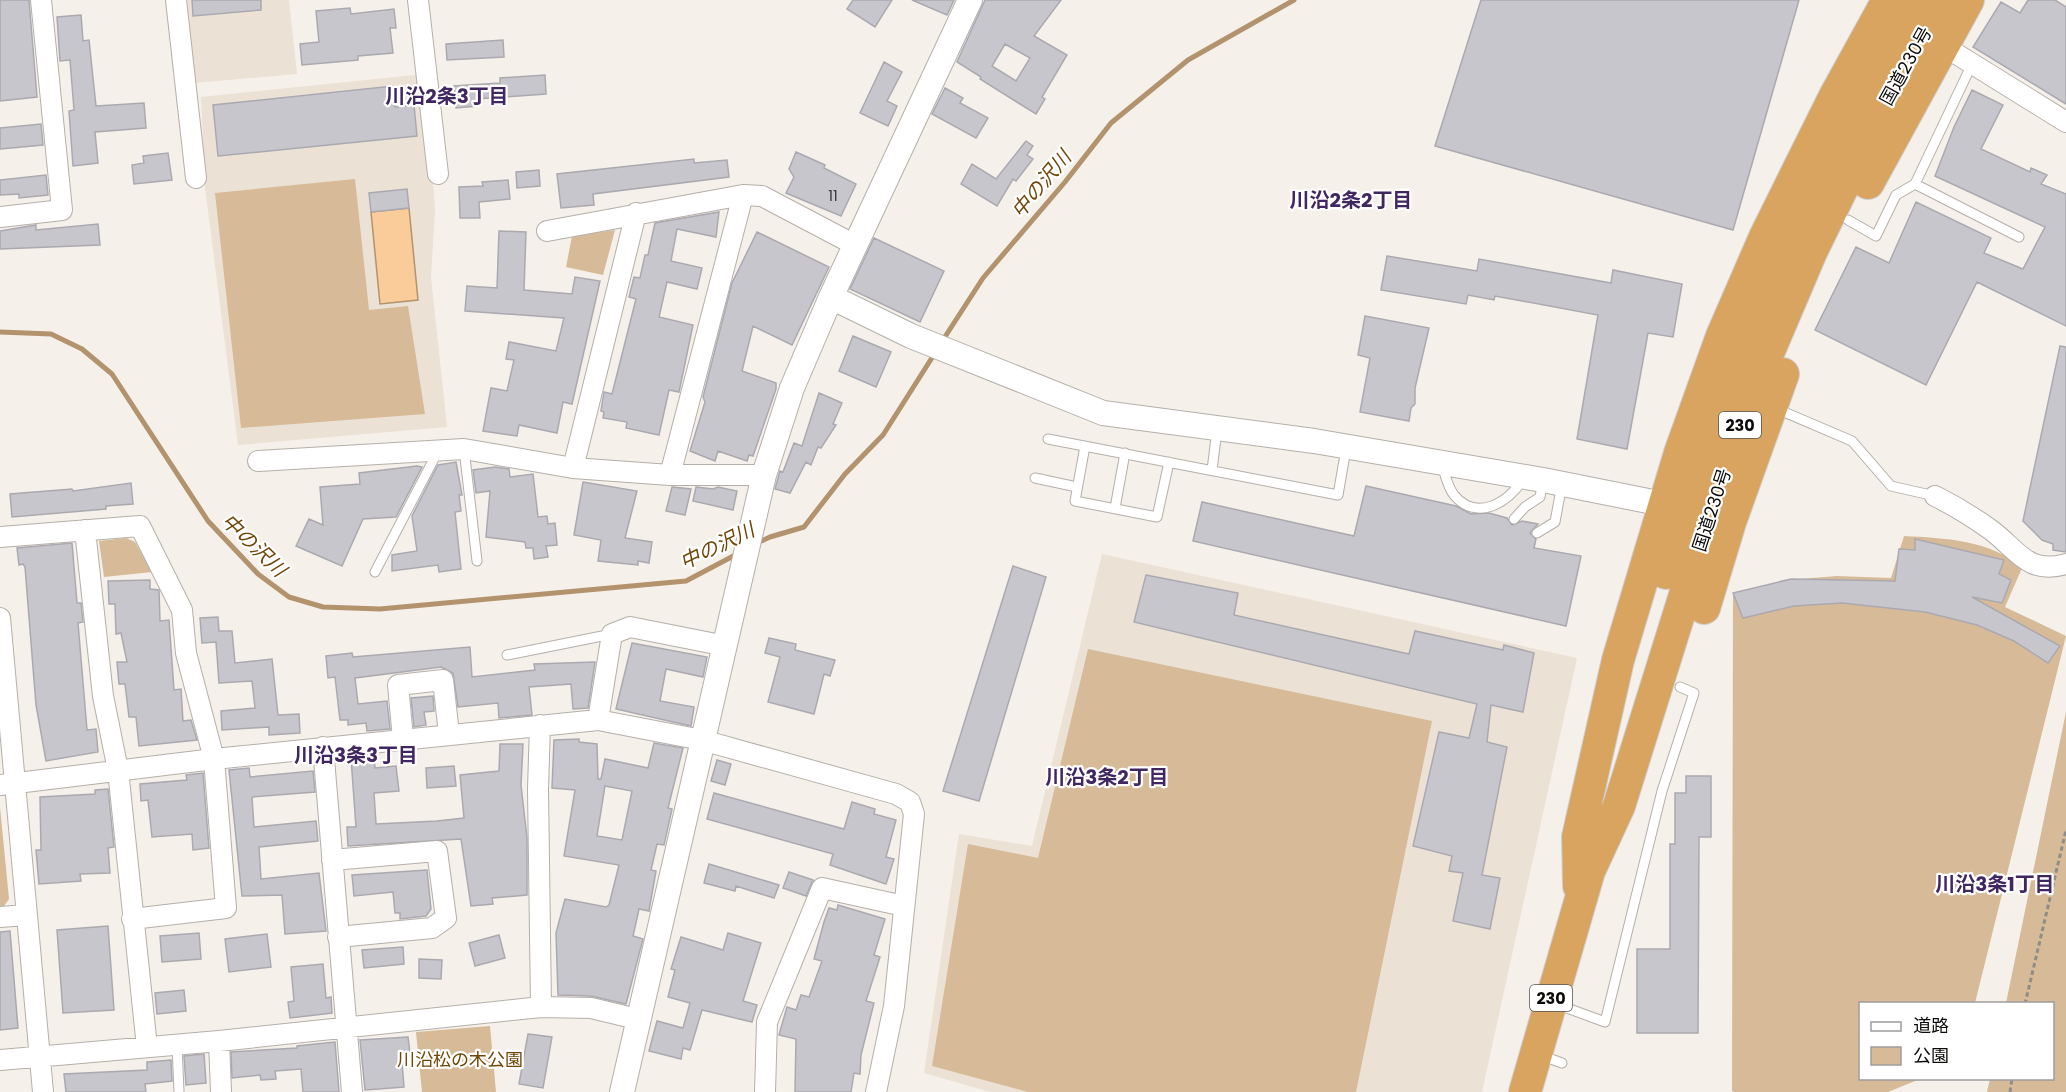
<svg xmlns="http://www.w3.org/2000/svg" width="2066" height="1092" font-family="Poppins,'Noto Sans JP',sans-serif">
<style>
.built{fill:#ebe1d5}
.green{fill:#d7ba98}
.water{fill:#facc99;stroke:#b3926e;stroke-width:1.5}
.lines{fill:none;stroke-linecap:round;stroke-linejoin:round}
.stream{stroke:#b3926e;stroke-width:5}
.building{fill:#c8c6cd;stroke:#aba9b0;stroke-width:1.5;fill-rule:evenodd}
.service-casing{stroke:#b4afa9;stroke-width:11}
.minor-casing{stroke:#b4afa9;stroke-width:22}
.tertiary-casing{stroke:#b4afa9;stroke-width:26}
.trunk-casing{stroke:#cfcece;stroke-width:34}
.path{stroke:#908c87;stroke-width:3;stroke-dasharray:4.5 3;stroke-linecap:butt}
.service{stroke:#fff;stroke-width:9}
.minor{stroke:#fff;stroke-width:20}
.tertiary{stroke:#fff;stroke-width:24}
.trunk{stroke:#d8a45f;stroke-width:32}
.labels{text-anchor:middle;stroke-width:4.5;stroke-linejoin:round;paint-order:stroke}
.number-label{font-size:15px;fill:#3c3a3a}
.shield{fill:#fff;stroke:#565453;stroke-width:1.5}
.shield-label{font-size:16px;font-weight:bold;fill:#0d0b09}
.street-label{font-size:18px;fill:#0d0b09;stroke:#fff}
.park-label{font-size:18px;fill:#6f4605;stroke:#fff}
.neighbourhood-label{font-size:20px;font-weight:bold;fill:#402762;stroke:#fff}
.water-label{font-size:20px;font-style:italic;fill:#704606;stroke:#fff}
</style>
<rect width="100%" height="100%" fill="#f5f0e9"/>
<path class="built" d="M 187,0 L 289,0 L 297,74 L 194,83 Z
M 425,74 L 435,209 L 431,277 L 447,427 L 238,445 L 205,187 L 201,97 Z
M 1102,554 L 1577,658 L 1482,1092 L 990,1092 L 924,1073 L 959,834 L 1032,846 Z"/>
<path class="green" d="M 355,179 L 369,310 L 408,306 L 425,414 L 241,428 L 215,193 Z
M 615,230 L 603,275 L 566,267 L 572,236 Z
M 1904,536 C 1943,538 1992,540 2022,568 L 2005,607 L 2066,636 L 1975,1003 L 1860,1004 L 1860,1078 L 1920,1079 L 1888,1092 L 1734,1092 L 1732,1091 L 1733,593 L 1788,580 L 1837,576 L 1891,578 Z
M 126,538 L 135,542 L 152,572 L 104,577 L 99,541 Z
M 1088,649 L 1432,721 L 1356,1092 L 1028,1092 L 932,1066 L 968,844 L 1038,858 Z
M 2066,712 L 2066,1092 L 1987,1092 L 1990,1079 L 2052,1078 L 2052,1004 L 2006,1003 Z
M 0,807 L 9,899 L 4,906 L 0,907 Z
M 490,1026 L 496,1092 L 422,1092 L 416,1032 Z"/>
<path class="water" d="M 409,208 L 418,300 L 380,304 L 371,212 Z"/>
<g class="lines">
<path class="stream" d="M 0,332 L 51,334 L 82,349 L 112,374 L 208,521 L 258,574 L 289,597 L 323,607 L 380,609 L 686,581 L 739,553
M 941,343 L 983,278 L 1065,182 L 1111,123 L 1188,60 L 1294,0
M 755,544 L 770,537 L 804,527 L 845,474 L 883,435 L 935,353"/>
</g>
<path class="building" d="M 0,0 L 29,0 L 37,97 L 0,101 Z
M 192,0 L 261,0 L 261,10 L 193,16 Z
M 853,0 L 892,0 L 875,27 L 847,9 Z
M 912,0 L 954,0 L 947,15 Z
M 985,0 L 1061,0 L 1034,36 L 1067,55 L 1042,97 L 1045,99 L 1036,114 L 980,79 L 981,77 L 957,62 ZM 1005,44 L 1030,58 L 1016,81 L 992,66 Z
M 1481,0 L 1799,0 L 1733,230 L 1435,146 Z
M 2028,0 L 2055,0 L 2066,7 L 2066,104 L 1973,47 L 2001,2 L 2020,13 Z
M 350,8 L 351,14 L 394,9 L 396,28 L 390,28 L 393,53 L 358,56 L 358,60 L 302,65 L 300,44 L 319,42 L 316,11 Z
M 81,15 L 83,41 L 89,40 L 96,106 L 144,103 L 146,128 L 95,132 L 98,163 L 73,166 L 69,111 L 74,110 L 70,60 L 60,61 L 57,17 Z
M 503,40 L 504,57 L 447,60 L 446,44 Z
M 884,62 L 902,72 L 887,101 L 897,106 L 888,126 L 860,113 Z
M 545,75 L 546,94 L 477,99 L 478,106 L 456,108 L 454,86 L 500,83 L 500,78 Z
M 393,86 L 395,107 L 414,105 L 417,136 L 218,156 L 213,105 Z
M 945,88 L 963,98 L 960,103 L 988,118 L 976,138 L 932,114 Z
M 1972,90 L 2003,105 L 1981,149 L 2030,172 L 2031,168 L 2047,175 L 2041,184 L 2066,194 L 2066,326 L 1977,282 L 1926,385 L 1815,330 L 1856,247 L 1889,263 L 1916,202 L 1991,238 L 1984,253 L 2023,269 L 2045,227 L 1935,176 L 1954,127 Z
M 41,124 L 43,145 L 0,149 L 0,128 Z
M 1026,141 L 1033,146 L 1027,155 L 1033,159 L 1016,181 L 1013,179 L 997,206 L 961,184 L 972,164 L 996,179 Z
M 796,152 L 825,165 L 824,168 L 856,184 L 841,216 L 786,193 L 794,177 L 789,169 Z
M 168,153 L 172,180 L 134,184 L 132,165 L 144,163 L 143,156 Z
M 694,159 L 694,163 L 727,160 L 729,177 L 593,194 L 594,205 L 561,208 L 557,174 Z
M 539,170 L 540,186 L 517,188 L 516,172 Z
M 46,175 L 48,195 L 19,198 L 19,194 L 0,195 L 0,180 Z
M 508,180 L 510,199 L 479,202 L 480,218 L 460,218 L 459,187 L 483,186 L 482,182 Z
M 407,189 L 409,208 L 371,212 L 369,193 Z
M 719,212 L 716,237 L 677,229 L 671,261 L 702,268 L 697,289 L 667,282 L 659,317 L 693,325 L 679,392 L 669,390 L 659,435 L 626,428 L 627,422 L 603,418 L 604,412 L 601,411 L 604,392 L 612,394 L 636,299 L 629,297 L 634,277 L 640,278 L 645,255 L 648,255 L 655,223 Z
M 98,224 L 100,245 L 0,249 L 0,231 L 36,225 L 36,230 Z
M 499,231 L 526,232 L 524,290 L 572,294 L 575,277 L 600,281 L 572,404 L 563,402 L 557,433 L 519,425 L 517,436 L 483,431 L 491,388 L 507,391 L 514,360 L 506,359 L 509,342 L 556,351 L 564,318 L 465,311 L 467,286 L 497,288 Z
M 757,232 L 829,267 L 792,345 L 753,326 L 742,371 L 776,383 L 776,389 L 753,456 L 749,455 L 747,461 L 718,451 L 715,461 L 690,451 L 705,402 L 703,397 L 732,283 Z
M 874,238 L 944,271 L 920,322 L 850,289 Z
M 1387,256 L 1477,271 L 1479,259 L 1611,283 L 1613,270 L 1682,284 L 1673,337 L 1648,333 L 1627,449 L 1577,439 L 1598,315 L 1495,296 L 1494,300 L 1468,295 L 1466,304 L 1381,290 Z
M 1365,316 L 1429,328 L 1415,388 L 1415,404 L 1411,408 L 1409,421 L 1360,412 L 1370,358 L 1358,355 Z
M 853,336 L 891,352 L 876,387 L 839,371 Z
M 2060,346 L 2066,347 L 2066,552 L 2053,550 L 2053,544 L 2042,540 L 2023,521 Z
M 819,393 L 842,403 L 833,424 L 836,425 L 821,448 L 818,447 L 811,465 L 806,462 L 790,493 L 775,489 L 780,471 L 783,472 L 794,443 L 802,446 Z
M 456,462 L 462,495 L 459,495 L 461,511 L 455,512 L 461,569 L 439,572 L 438,565 L 392,571 L 392,555 L 417,551 L 412,516 L 438,465 Z
M 417,466 L 422,467 L 396,517 L 363,519 L 342,566 L 296,546 L 309,519 L 323,525 L 320,487 L 360,484 L 359,473 Z
M 495,467 L 509,469 L 510,477 L 533,474 L 538,517 L 547,516 L 548,524 L 555,523 L 557,545 L 546,546 L 548,557 L 534,559 L 533,548 L 526,548 L 525,542 L 486,537 L 490,491 L 476,493 L 473,470 Z
M 583,482 L 637,491 L 625,538 L 652,542 L 649,563 L 638,561 L 638,565 L 598,561 L 601,540 L 574,535 Z
M 131,483 L 133,504 L 106,506 L 106,509 L 12,517 L 10,494 L 72,489 L 73,491 Z
M 1366,486 L 1456,506 L 1471,514 L 1489,513 L 1507,518 L 1512,525 L 1522,521 L 1538,524 L 1530,533 L 1536,539 L 1534,548 L 1581,556 L 1566,626 L 1193,541 L 1202,502 L 1354,536 Z
M 672,487 L 691,489 L 685,515 L 666,511 Z
M 696,487 L 713,489 L 718,487 L 737,491 L 733,510 L 693,501 Z
M 1915,539 L 2004,560 L 1999,574 L 2011,580 L 2002,603 L 1972,597 L 2060,646 L 2048,663 L 2014,641 L 1977,625 L 1925,612 L 1842,603 L 1794,606 L 1743,618 L 1733,593 L 1791,579 L 1895,581 L 1899,549 L 1915,550 Z
M 72,543 L 77,603 L 81,603 L 83,622 L 78,623 L 87,730 L 96,729 L 98,752 L 46,761 L 36,705 L 25,567 L 23,564 L 19,565 L 17,548 Z
M 1013,566 L 1046,577 L 979,801 L 943,791 Z
M 1146,575 L 1238,593 L 1234,615 L 1409,654 L 1415,631 L 1503,650 L 1504,645 L 1534,653 L 1523,712 L 1491,705 L 1487,742 L 1507,747 L 1482,875 L 1500,878 L 1490,929 L 1453,921 L 1463,873 L 1449,871 L 1452,856 L 1413,846 L 1439,732 L 1469,738 L 1477,704 L 1134,622 Z
M 150,580 L 150,589 L 159,590 L 160,621 L 169,620 L 174,690 L 181,689 L 183,721 L 191,720 L 197,740 L 139,746 L 136,717 L 129,717 L 125,684 L 119,684 L 117,662 L 127,662 L 121,633 L 116,634 L 115,604 L 109,604 L 108,581 Z
M 218,617 L 219,631 L 232,631 L 235,663 L 272,659 L 278,715 L 299,714 L 300,733 L 269,735 L 269,727 L 222,730 L 221,711 L 255,708 L 252,681 L 219,683 L 216,642 L 202,643 L 200,618 Z
M 769,638 L 796,644 L 795,650 L 835,660 L 830,676 L 824,674 L 814,714 L 768,702 L 780,657 L 765,653 Z
M 632,643 L 707,657 L 703,677 L 666,669 L 660,701 L 694,707 L 691,726 L 616,709 Z
M 470,647 L 472,677 L 535,670 L 534,664 L 595,662 L 588,708 L 573,709 L 571,684 L 529,687 L 532,715 L 499,718 L 498,703 L 458,707 L 453,673 L 441,667 L 355,678 L 358,704 L 387,701 L 390,729 L 367,731 L 366,723 L 348,725 L 348,720 L 340,720 L 335,677 L 328,678 L 326,656 L 352,653 L 353,657 Z
M 433,696 L 434,711 L 424,712 L 426,725 L 414,727 L 411,698 Z
M 579,739 L 579,742 L 597,744 L 598,779 L 601,779 L 605,759 L 648,768 L 654,743 L 683,748 L 668,808 L 672,809 L 664,845 L 657,844 L 651,870 L 656,871 L 649,911 L 639,909 L 633,936 L 643,939 L 626,1004 L 591,996 L 558,995 L 556,933 L 565,899 L 606,907 L 609,905 L 619,865 L 564,856 L 575,790 L 552,788 L 554,740 ZM 605,786 L 632,791 L 622,840 L 597,836 Z
M 500,744 L 523,744 L 521,785 L 527,838 L 527,895 L 492,898 L 493,904 L 471,906 L 461,839 L 348,846 L 347,827 L 356,827 L 351,758 L 374,756 L 375,768 L 396,766 L 399,791 L 374,793 L 376,824 L 437,821 L 464,818 L 460,775 L 499,771 Z
M 717,760 L 731,764 L 725,785 L 711,781 Z
M 454,766 L 456,786 L 427,788 L 426,768 Z
M 249,768 L 250,777 L 313,771 L 315,792 L 252,797 L 254,827 L 316,821 L 318,841 L 259,847 L 261,879 L 319,873 L 326,931 L 285,934 L 282,895 L 242,896 L 229,770 Z
M 203,773 L 209,848 L 193,850 L 192,834 L 152,837 L 148,800 L 141,801 L 140,784 L 187,780 L 186,775 Z
M 1686,776 L 1711,776 L 1711,837 L 1699,837 L 1698,1033 L 1637,1033 L 1637,949 L 1670,949 L 1670,844 L 1675,844 L 1675,793 L 1686,793 Z
M 108,789 L 114,847 L 108,848 L 110,873 L 80,874 L 81,881 L 39,884 L 36,850 L 41,850 L 40,797 L 95,794 L 95,790 Z
M 714,793 L 844,829 L 852,802 L 875,809 L 874,814 L 896,820 L 886,857 L 894,859 L 886,884 L 830,865 L 833,854 L 707,819 Z
M 709,864 L 779,885 L 774,898 L 736,886 L 735,891 L 704,883 Z
M 427,870 L 431,909 L 426,916 L 400,919 L 400,913 L 395,913 L 393,892 L 354,896 L 352,875 Z
M 789,872 L 813,880 L 806,896 L 783,888 Z
M 838,905 L 885,919 L 874,955 L 880,957 L 866,1001 L 874,1003 L 861,1055 L 860,1074 L 854,1073 L 851,1092 L 795,1092 L 796,1039 L 779,1035 L 787,1007 L 796,1010 L 801,995 L 809,997 L 822,961 L 814,959 L 824,922 L 829,908 L 837,910 Z
M 108,926 L 114,1010 L 63,1013 L 57,930 Z
M 10,931 L 18,1028 L 0,1030 L 0,932 Z
M 199,933 L 201,959 L 162,962 L 160,936 Z
M 728,933 L 761,943 L 743,1001 L 757,1005 L 752,1022 L 702,1010 L 690,1050 L 683,1048 L 681,1059 L 649,1051 L 657,1021 L 683,1028 L 690,1003 L 668,997 L 675,970 L 671,969 L 681,937 L 723,950 Z
M 267,934 L 271,967 L 229,972 L 225,939 Z
M 499,935 L 505,958 L 475,966 L 469,943 Z
M 403,947 L 404,964 L 364,968 L 362,950 Z
M 419,959 L 442,960 L 441,979 L 419,978 Z
M 323,964 L 326,998 L 331,997 L 332,1013 L 290,1018 L 288,1002 L 294,1001 L 291,967 Z
M 184,990 L 186,1011 L 157,1014 L 155,993 Z
M 528,1034 L 552,1037 L 543,1088 L 519,1084 Z
M 408,1037 L 411,1061 L 402,1062 L 404,1087 L 365,1090 L 360,1040 Z
M 335,1042 L 339,1092 L 303,1092 L 301,1069 L 275,1071 L 276,1079 L 261,1080 L 260,1075 L 232,1078 L 231,1052 L 297,1048 L 297,1046 Z
M 204,1054 L 206,1083 L 186,1085 L 184,1056 Z
M 171,1060 L 172,1081 L 145,1084 L 146,1092 L 66,1092 L 64,1074 L 147,1070 L 147,1062 Z"/>
<g class="lines">
<defs>
<path id="service" d="M 1915,184 L 2019,237
M 1848,220 L 1876,236 L 1896,195 L 1915,184 L 1972,64
M 1777,409 L 1852,441 L 1891,486 L 1935,496
M 1048,439 L 1338,495 L 1346,449
M 1085,446 L 1075,501 L 1157,517 L 1169,462
M 464,449 L 477,561
M 1442,464 C 1445,474 1447,486 1454,495 C 1476,522 1509,503 1523,479
M 1212,470 L 1217,430
M 1035,478 L 1077,487
M 1115,508 L 1125,453
M 1514,519 L 1525,507 L 1540,497 L 1543,480
M 1537,533 L 1555,522 L 1562,484
M 375,572 L 438,451
M 507,655 L 612,634
M 1556,1004 L 1605,1022 L 1662,791 L 1694,693 L 1680,687
M 177,1045 L 179,1092
M 1540,1055 L 1562,1063"/>
<path id="minor" d="M 176,0 L 196,178
M 418,0 L 438,174
M 1942,45 L 2066,122
M 0,217 L 62,210 L 41,0
M 547,231 L 743,195 L 762,196 L 855,245
M 258,461 L 464,449 L 573,468 L 670,475 L 764,475
M 573,468 L 636,213
M 670,475 L 743,195
M 1935,496 C 1955,506 1973,517 1991,530 C 2018,550 2027,575 2066,564
M 85,530 L 103,696 L 118,770 L 147,1047
M 0,537 L 140,526 L 182,610 L 186,653 L 214,759 L 226,908 L 132,919
M 0,618 L 43,1092
M 598,720 L 612,634 L 630,627 L 726,646
M 540,725 L 538,789 L 541,1007
M 403,739 L 398,685 L 443,680 L 449,734
M 323,747 L 352,1092
M 0,785 L 214,759 L 598,720 L 702,740 L 896,794 L 910,802 L 914,814 L 894,1006 L 876,1092
M 332,860 L 437,851 L 446,918 L 432,928 L 338,937
M 0,917 L 26,915
M 219,1041 L 221,1092
M 0,1060 L 219,1041 L 541,1007 L 591,1008 L 637,1019
M 765,1092 L 767,1022 L 822,888 L 904,906"/>
<path id="tertiary" d="M 831,297 L 911,336 L 1103,413 L 1314,441 L 1543,480 L 1663,504
M 622,1092 L 764,475 L 792,388 L 831,297 L 970,0"/>
<path id="trunk" d="M 1868,183 L 1968,0
M 1666,573 C 1725,372 1811,182 1914,0
M 1704,608 L 1730,522 L 1783,374
M 1579,886 L 1578,837 L 1618,660 L 1680,453 L 1722,336 L 1765,237 L 1834,98 L 1888,0
M 1525,1092 L 1589,871 L 1619,806 L 1720,483 L 1760,372 L 1811,252 L 1869,133 L 1944,0"/>
</defs>
<use href="#service" class="service-casing"/>
<use href="#minor" class="minor-casing"/>
<use href="#tertiary" class="tertiary-casing"/>
<use href="#trunk" class="trunk-casing"/>
<path class="path" d="M 2025,1004 L 2066,830
M 2010,1092 L 2012,1078"/>
<use href="#service" class="service"/>
<use href="#minor" class="minor"/>
<use href="#tertiary" class="tertiary"/>
<use href="#trunk" class="trunk"/>
</g>
<g class="labels">
<g class="number-label">
<text x="833" y="201">11</text>
</g>
<g class="shield">
<rect x="1719" y="412" width="42" height="26" rx="4.5"/>
<rect x="1530" y="985" width="42" height="26" rx="4.5"/>
</g>
<g class="shield-label">
<text x="1740" y="431">230</text>
<text x="1551" y="1004">230</text>
</g>
<g class="street-label">
<text transform="translate(1906 66) rotate(-61)" y="6">国道230号</text>
<text transform="translate(1712 510) rotate(-72)" y="6">国道230号</text>
</g>
<g class="park-label">
<text x="460" y="1066">川沿松の木公園</text>
</g>
<g class="neighbourhood-label">
<text x="447" y="103">川沿2条3丁目</text>
<text x="1351" y="207">川沿2条2丁目</text>
<text x="356" y="762">川沿3条3丁目</text>
<text x="1107" y="784">川沿3条2丁目</text>
<text x="1995" y="891">川沿3条1丁目</text>
</g>
<g class="water-label">
<text transform="translate(1041 184) rotate(-50)" y="7">中の沢川</text>
<text transform="translate(254 545) rotate(44)" y="7">中の沢川</text>
<text transform="translate(717 546) rotate(-26)" y="7">中の沢川</text>
</g>
</g>
<rect x="1859" y="1002" width="195" height="78" fill="#ffffff" stroke="#9e9d9d" stroke-width="1.5"/>
<rect x="1871" y="1022" width="30" height="9" fill="#ffffff" stroke="#9e9d9d" stroke-width="1.5"/>
<text x="1913" y="1032" font-size="18" fill="#0d0b09">道路</text>
<rect x="1871" y="1047" width="30" height="18" fill="#d7ba98" stroke="#9e9d9d" stroke-width="1.5"/>
<text x="1913" y="1062" font-size="18" fill="#0d0b09">公園</text>
</svg>
